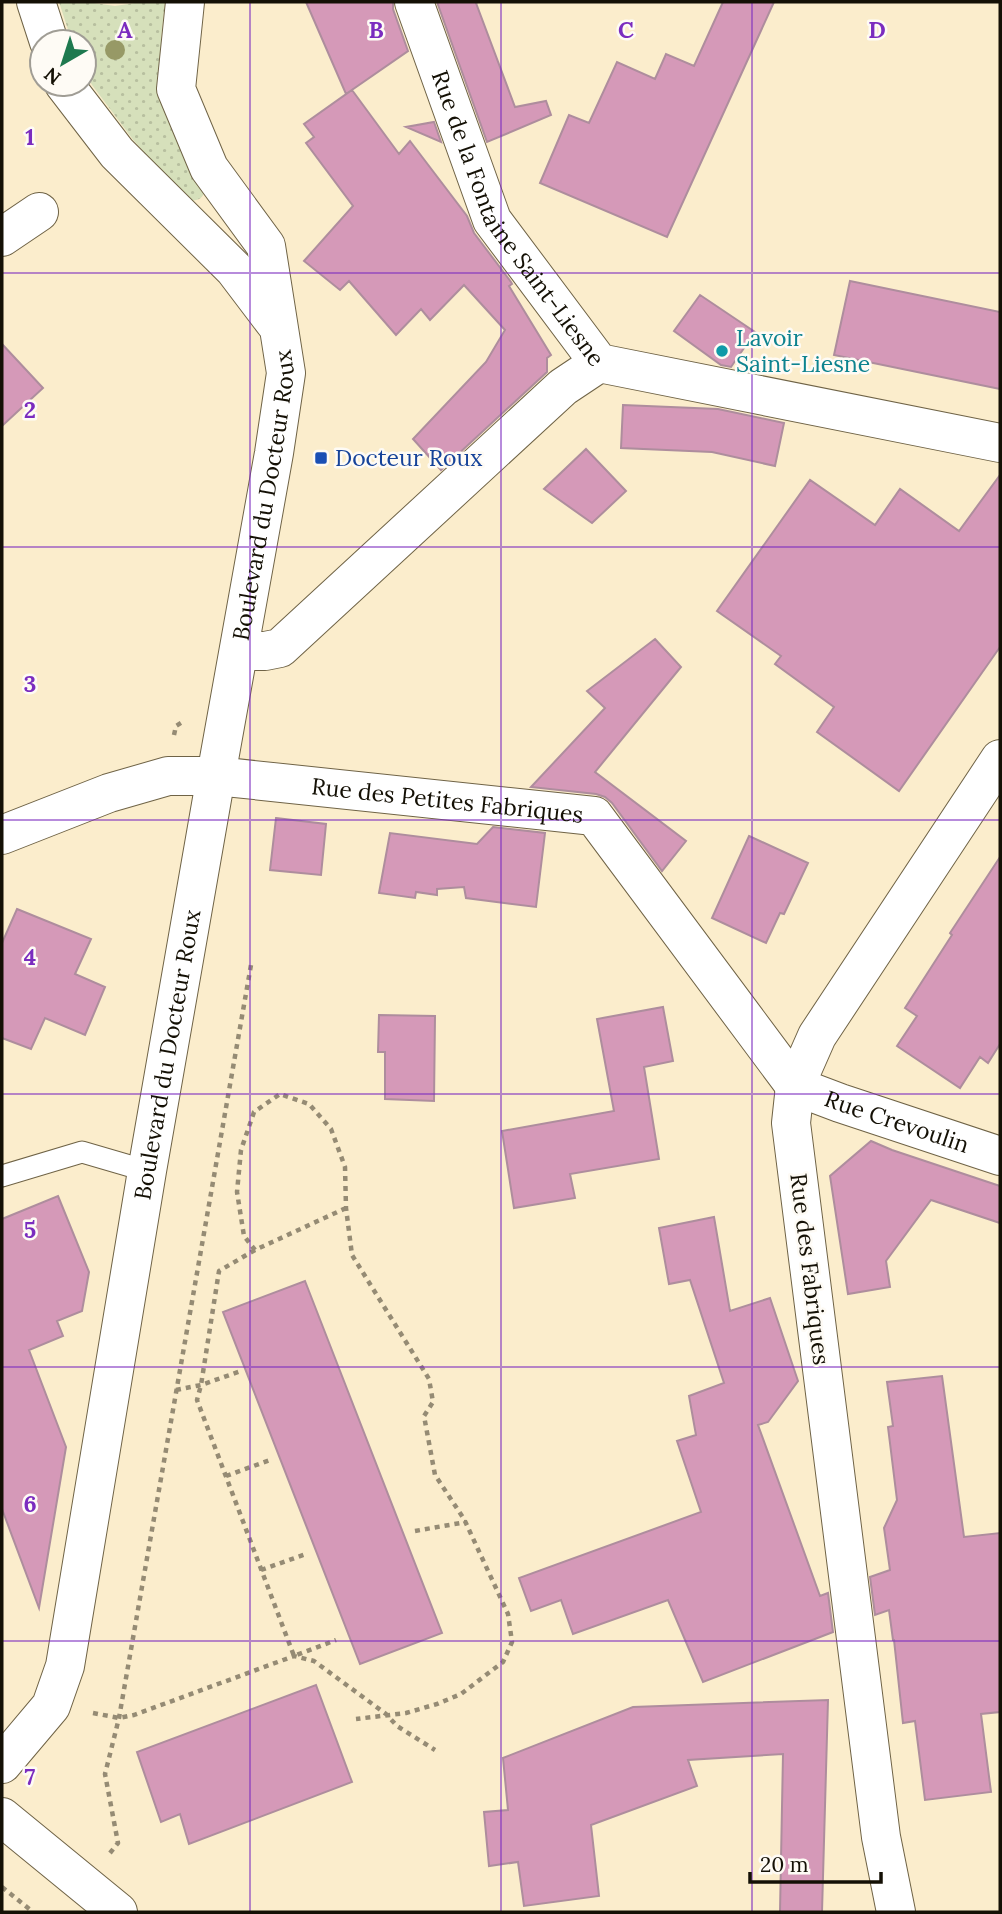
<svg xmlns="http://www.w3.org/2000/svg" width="1002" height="1914" font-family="Lora,serif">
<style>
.grass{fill:url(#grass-dots)}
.building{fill:#d599b8;stroke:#ae8d9d;stroke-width:2}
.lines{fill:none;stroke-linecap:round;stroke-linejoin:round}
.service-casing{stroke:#6f6346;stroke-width:23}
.minor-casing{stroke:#6f6346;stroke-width:40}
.path{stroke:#958b74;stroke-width:4.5;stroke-dasharray:5 5;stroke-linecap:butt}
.service{stroke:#fff;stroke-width:21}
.minor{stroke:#fff;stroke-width:38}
.tree{fill:#979966}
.grid{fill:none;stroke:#7b2cbf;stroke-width:2;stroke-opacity:0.55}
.culture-dot{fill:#0f9aa8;stroke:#fefbf5;stroke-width:2.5}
.transit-dot{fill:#1a4fb4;stroke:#fefbf5;stroke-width:2.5}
.labels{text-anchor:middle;stroke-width:5;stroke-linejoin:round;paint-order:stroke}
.street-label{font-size:23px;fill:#141005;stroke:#fefbf5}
.culture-label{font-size:23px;fill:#0d838f;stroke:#fefbf5;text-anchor:start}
.transit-label{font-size:23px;fill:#164399;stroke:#fefbf5;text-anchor:start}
.grid-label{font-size:23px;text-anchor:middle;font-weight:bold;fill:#7b2cbf;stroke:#fefbf5;stroke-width:5;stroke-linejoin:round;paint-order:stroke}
</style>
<defs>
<pattern id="grass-dots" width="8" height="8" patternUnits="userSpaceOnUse" patternTransform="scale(1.75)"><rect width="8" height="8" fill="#d6e0bb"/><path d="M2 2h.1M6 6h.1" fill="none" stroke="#b7bf9f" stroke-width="1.8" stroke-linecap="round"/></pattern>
</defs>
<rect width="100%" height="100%" fill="#fbedcc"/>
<path class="grass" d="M 59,2 L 87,2 L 115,6 L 141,2 L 165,2 L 161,39 L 162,86 L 206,187 C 204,198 199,201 188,201 L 134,141 L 92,85 L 84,70 L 84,42 L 72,42 Z"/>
<path class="building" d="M 306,2 L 393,2 L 393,9 L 408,51 L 346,94 Z
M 437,2 L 478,2 L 476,3 L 515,107 L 546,101 L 551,115 L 487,142 Z
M 723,2 L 774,2 L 667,237 L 540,183 L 569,115 L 589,123 L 617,62 L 655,79 L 666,54 L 694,66 Z
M 352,90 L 399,154 L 410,141 L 467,216 L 474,233 L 511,282 L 512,284 L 509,286 L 551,355 L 547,358 L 547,372 L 441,470 L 413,439 L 486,362 L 505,330 L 464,285 L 430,320 L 421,309 L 396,335 L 349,281 L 340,290 L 304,261 L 353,206 L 306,143 L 314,137 L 304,124 Z
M 434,122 L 441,142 L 406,127 Z
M 850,281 L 1000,312 L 1000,389 L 834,355 Z
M 700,295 L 755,332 L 731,367 L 721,365 L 674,331 Z
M 2,344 L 43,388 L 2,426 Z
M 623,405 L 718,409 L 784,423 L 775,466 L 712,452 L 621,448 Z
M 586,449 L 626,491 L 592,523 L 544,489 Z
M 1000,475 L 1000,647 L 899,791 L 817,732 L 834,707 L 775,664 L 781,656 L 717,611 L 810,480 L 875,525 L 900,489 L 959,531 Z
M 655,639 L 681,667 L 595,772 L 686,841 L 662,871 L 612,803 L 605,797 L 596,794 L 531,787 L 605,708 L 587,691 Z
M 276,818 L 326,824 L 321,875 L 270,870 Z
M 493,827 L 545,833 L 536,907 L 466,898 L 464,887 L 437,889 L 437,895 L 416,892 L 415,898 L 379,893 L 390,833 L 477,844 Z
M 749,836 L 808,863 L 784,914 L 780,913 L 766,943 L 712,918 Z
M 1000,857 L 1000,1044 L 988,1063 L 980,1057 L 960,1088 L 897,1046 L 917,1016 L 905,1008 L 952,935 L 950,933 Z
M 17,909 L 91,939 L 75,974 L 105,987 L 85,1035 L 45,1018 L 31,1049 L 2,1038 L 2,943 Z
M 663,1007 L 673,1061 L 644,1067 L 659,1159 L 570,1174 L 575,1198 L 514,1208 L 502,1131 L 614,1111 L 597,1019 Z
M 379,1015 L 435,1016 L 434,1101 L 385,1099 L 385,1052 L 378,1052 Z
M 871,1141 L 892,1150 L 1000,1186 L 1000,1223 L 931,1200 L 886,1261 L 890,1287 L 848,1294 L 830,1176 Z
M 58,1196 L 89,1272 L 82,1311 L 57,1321 L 63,1336 L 29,1350 L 66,1447 L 39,1608 L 2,1509 L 2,1219 Z
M 714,1217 L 730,1311 L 770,1298 L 798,1381 L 768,1422 L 758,1425 L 820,1596 L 828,1593 L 833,1632 L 703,1682 L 668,1600 L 573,1634 L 561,1600 L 531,1611 L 519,1578 L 701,1512 L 677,1441 L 696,1435 L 689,1396 L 724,1383 L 690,1280 L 669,1284 L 659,1228 Z
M 305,1281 L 442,1633 L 360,1664 L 223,1312 Z
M 942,1376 L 964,1537 L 1000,1533 L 1000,1712 L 981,1714 L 991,1792 L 925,1800 L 915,1721 L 903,1723 L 894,1640 L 893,1640 L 889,1610 L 875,1615 L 870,1577 L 890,1570 L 884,1528 L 897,1500 L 888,1427 L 893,1426 L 887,1382 Z
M 316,1685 L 352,1782 L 189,1844 L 180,1814 L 161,1822 L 137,1752 Z
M 828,1700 L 822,1912 L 780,1912 L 783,1754 L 688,1760 L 697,1786 L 591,1825 L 599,1896 L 524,1906 L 518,1862 L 489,1866 L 484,1812 L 508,1810 L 503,1758 L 633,1707 Z"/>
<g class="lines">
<defs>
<path id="service" d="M 2,1176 L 82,1152 L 147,1171"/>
<g id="minor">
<path d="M 36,2 L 49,42"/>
<path id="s1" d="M 414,2 L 492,220 L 599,363 L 1000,443"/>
<path d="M 64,84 L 117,153 L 234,269 L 275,323"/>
<path d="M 2,237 L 39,212"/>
<path d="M 239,651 L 265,651 L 280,648 L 563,387 L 599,363"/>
<path id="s2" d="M 2,835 L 109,793 L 168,776 L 216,776 L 594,816 L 795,1086"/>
<path id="s3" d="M 795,1086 L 840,1103 L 1000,1156"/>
<path id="s4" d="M 2,1764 L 51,1706 L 65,1666 L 147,1171 L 216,776 L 274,453 L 286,373 L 266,246 L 209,168 L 176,89 L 185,2"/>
<path d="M 2,1817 L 118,1912"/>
<path d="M 896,1912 L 881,1837 L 791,1123 L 795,1086 L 817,1036 L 1000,759"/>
</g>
</defs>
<use href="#service" class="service-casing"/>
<use href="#minor" class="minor-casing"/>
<path class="path" d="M 174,735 L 176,726 L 184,721
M 346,1208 L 255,1250 L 244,1236 L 237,1192 L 241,1150 L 254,1112 L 280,1094 L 309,1104 L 331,1129 L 345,1167 L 346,1208 L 352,1255 L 429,1379 L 433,1402 L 424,1416 L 435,1475 L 464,1519 L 508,1614 L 512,1642 L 503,1662 L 461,1694 L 437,1704 L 406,1713 L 356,1719
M 255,1250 L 219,1271 L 201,1385 L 197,1400 L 294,1656 L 336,1640
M 176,1390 L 201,1385 L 241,1371
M 226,1476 L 270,1460
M 415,1531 L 466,1522
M 261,1570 L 306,1554
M 93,1713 L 119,1718 L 134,1715 L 294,1656 L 314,1661 L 386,1714 L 397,1726 L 435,1750
M 110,1853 L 118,1843 L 105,1774 L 119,1718 L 251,965
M 2,1887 L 33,1912"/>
<use href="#service" class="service"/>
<use href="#minor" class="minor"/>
</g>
<circle class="tree" cx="115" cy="50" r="10"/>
<path class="grid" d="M 250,2 L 250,1912M 501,2 L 501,1912M 752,2 L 752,1912M 2,273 L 1000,273M 2,547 L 1000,547M 2,820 L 1000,820M 2,1094 L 1000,1094M 2,1367 L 1000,1367M 2,1641 L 1000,1641"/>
<circle class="culture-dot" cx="722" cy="351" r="7"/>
<rect class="transit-dot" x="314" y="451" width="14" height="14" rx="3.5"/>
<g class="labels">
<g class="street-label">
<text dy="8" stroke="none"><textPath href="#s1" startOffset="242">Rue de la Fontaine Saint-Liesne</textPath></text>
<text dy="8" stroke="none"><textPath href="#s4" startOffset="1306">Boulevard du Docteur Roux</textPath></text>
<text dy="8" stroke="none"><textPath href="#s2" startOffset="457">Rue des Petites Fabriques</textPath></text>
<text dy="8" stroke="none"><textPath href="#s4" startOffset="738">Boulevard du Docteur Roux</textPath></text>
<text dy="8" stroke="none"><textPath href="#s3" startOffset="108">Rue Crevoulin</textPath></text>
<text transform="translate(810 1269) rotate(83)" y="8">Rue des Fabriques</text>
</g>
<g class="culture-label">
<text x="736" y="346">Lavoir<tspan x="736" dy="26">Saint-Liesne</tspan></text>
</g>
<g class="transit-label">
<text x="335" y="466">Docteur Roux</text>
</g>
</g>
<g class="grid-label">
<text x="125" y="38">A</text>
<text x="376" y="38">B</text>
<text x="626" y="38">C</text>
<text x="877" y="38">D</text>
<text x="30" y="145">1</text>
<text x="30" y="418">2</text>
<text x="30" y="692">3</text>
<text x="30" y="965">4</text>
<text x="30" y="1238">5</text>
<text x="30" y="1512">6</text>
<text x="30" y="1785">7</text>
</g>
<rect width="1002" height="1914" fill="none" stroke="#141005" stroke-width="7"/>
<g transform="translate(63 63) rotate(219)"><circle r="33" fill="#fefbf5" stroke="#a09d95" stroke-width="2"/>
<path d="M0-5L12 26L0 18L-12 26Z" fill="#1e794f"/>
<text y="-10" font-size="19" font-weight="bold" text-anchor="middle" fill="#141005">N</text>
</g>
<path d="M750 1872v10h131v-10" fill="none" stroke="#141005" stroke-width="3.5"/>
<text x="760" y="1872" font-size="21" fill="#141005" stroke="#fefbf5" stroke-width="5" paint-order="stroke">20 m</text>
</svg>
